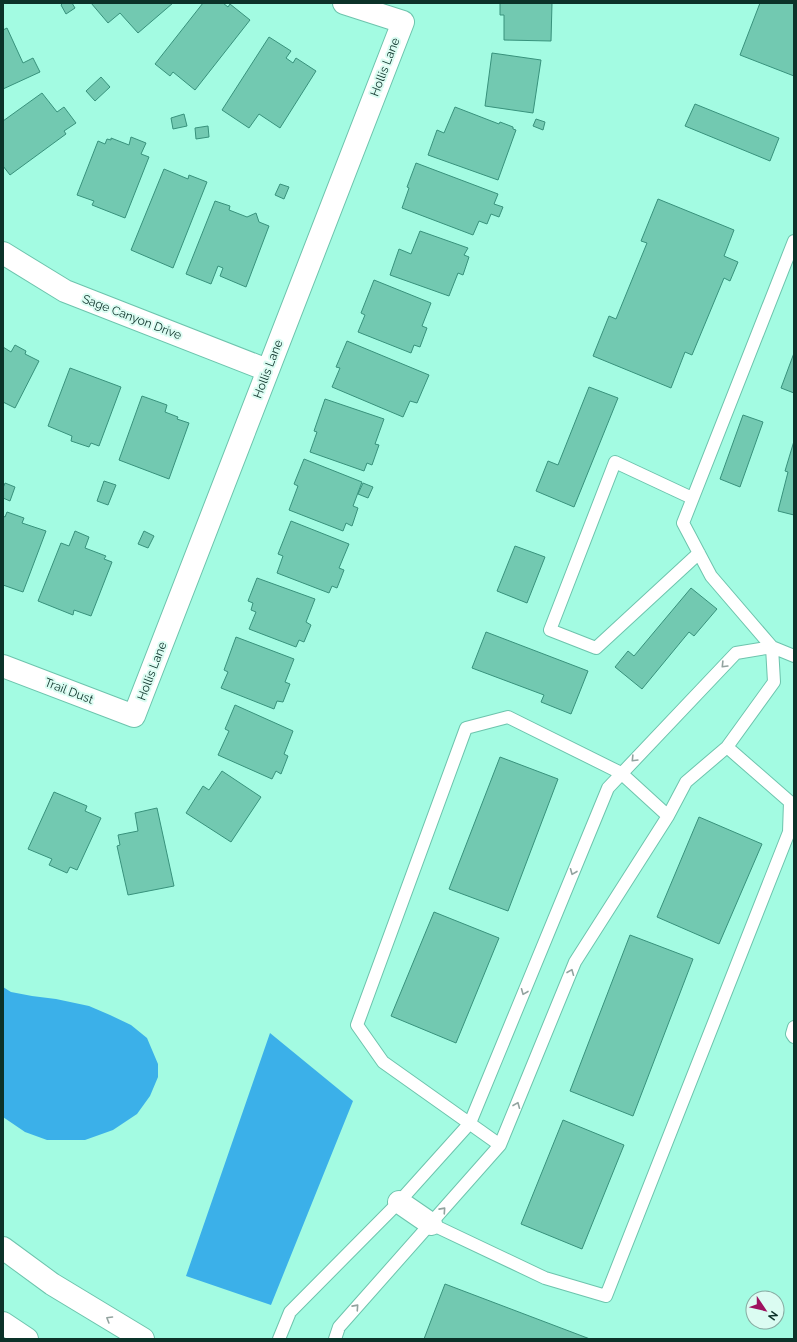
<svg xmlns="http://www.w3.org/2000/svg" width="797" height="1342" font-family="Raleway,sans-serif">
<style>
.water{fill:#3bb0e9}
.building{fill:#72c9b1;stroke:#38927c}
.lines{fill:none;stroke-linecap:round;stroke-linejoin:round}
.service-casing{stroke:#6dc4ad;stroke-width:14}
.minor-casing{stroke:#6dc4ad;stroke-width:24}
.tertiary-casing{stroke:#6dc4ad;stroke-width:24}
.service{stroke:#fff;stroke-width:12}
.minor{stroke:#fff;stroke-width:22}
.tertiary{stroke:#fff;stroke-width:22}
.oneway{stroke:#92a39f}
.labels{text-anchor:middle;stroke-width:4;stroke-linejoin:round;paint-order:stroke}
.street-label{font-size:12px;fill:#0c3229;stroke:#dbfcf2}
</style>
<rect width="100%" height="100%" fill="#a3fbe2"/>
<path class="water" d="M 3,987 L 11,992 L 32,996 L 56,999 L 89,1006 L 110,1015 L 131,1025 L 147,1038 L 158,1064 L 158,1077 L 150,1096 L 137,1114 L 113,1130 L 85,1140 L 47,1140 L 25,1132 L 3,1117 Z
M 270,1033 L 353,1101 L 271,1305 L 186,1276 Z"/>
<path class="building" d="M 63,3 L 72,3 L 75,8 L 66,14 L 61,5 Z
M 91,3 L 173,3 L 138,33 L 120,13 L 108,23 Z
M 203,3 L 223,3 L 228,7 L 230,4 L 250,20 L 195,90 L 173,72 L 170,76 L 155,64 Z
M 500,3 L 552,3 L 551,41 L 504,40 L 504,15 L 500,15 Z
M 760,3 L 794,3 L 794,76 L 740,55 Z
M 7,28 L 23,63 L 33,58 L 40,72 L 3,89 L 3,30 Z
M 269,37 L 291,51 L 286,58 L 293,63 L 296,58 L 316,71 L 280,128 L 259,114 L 249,128 L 222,110 Z
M 492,53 L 541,60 L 533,113 L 485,106 Z
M 101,77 L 110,87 L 95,101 L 86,91 Z
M 42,93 L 57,112 L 64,107 L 76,123 L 64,131 L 66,134 L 10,175 L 3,166 L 3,121 Z
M 695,104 L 779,138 L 770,161 L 685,126 Z
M 455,107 L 499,124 L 500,122 L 513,127 L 513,129 L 516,130 L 498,180 L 428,155 L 437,130 L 444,133 Z
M 184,114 L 187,126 L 173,129 L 171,118 Z
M 536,119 L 545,122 L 543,130 L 533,126 Z
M 208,126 L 209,137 L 196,139 L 195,128 Z
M 131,137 L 146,143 L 141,154 L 149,157 L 125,218 L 92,205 L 94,201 L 77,195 L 98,141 L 105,144 L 107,139 L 111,140 L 111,138 L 129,145 Z
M 416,163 L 498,194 L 494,204 L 503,207 L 499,217 L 491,214 L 487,224 L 479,221 L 473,235 L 402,208 L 409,188 L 407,187 Z
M 164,169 L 188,179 L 189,175 L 207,182 L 173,268 L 131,250 Z
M 280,184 L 289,187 L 284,199 L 275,195 Z
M 658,199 L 734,230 L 724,256 L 738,262 L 730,281 L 724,278 L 692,355 L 685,352 L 671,388 L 593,356 L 609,316 L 616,319 L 647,243 L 641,241 Z
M 215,201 L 230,206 L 229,210 L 247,217 L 256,213 L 259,222 L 269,226 L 246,287 L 220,276 L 223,268 L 218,266 L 211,284 L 186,274 Z
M 420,231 L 468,248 L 464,255 L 469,257 L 463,275 L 458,273 L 449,296 L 390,275 L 399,249 L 411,254 Z
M 374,280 L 431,303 L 422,326 L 427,328 L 420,347 L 414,345 L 411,353 L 358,332 L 365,315 L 361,313 Z
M 347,341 L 429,375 L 417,403 L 410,401 L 403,417 L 332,387 L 340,368 L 336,367 Z
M 15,345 L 26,351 L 25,354 L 39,361 L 15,408 L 3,402 L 3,347 L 11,352 Z
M 794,353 L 794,393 L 781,388 Z
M 70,368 L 121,387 L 99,446 L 91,443 L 89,447 L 71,441 L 72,436 L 48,426 Z
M 589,387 L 618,398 L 574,507 L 536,491 L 548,461 L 558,465 Z
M 142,396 L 167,405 L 165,412 L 178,417 L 177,419 L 189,423 L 169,479 L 119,460 Z
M 325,399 L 384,419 L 375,444 L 379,445 L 372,465 L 367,463 L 364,471 L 310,452 L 317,432 L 314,431 Z
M 743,415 L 763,422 L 740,487 L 720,479 Z
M 794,441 L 794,515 L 778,511 L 788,472 L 785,471 Z
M 304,459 L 362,482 L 353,506 L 358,508 L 352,526 L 346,523 L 343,531 L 289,510 L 298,486 L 294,484 Z
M 104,481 L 116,485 L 108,505 L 97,501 Z
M 5,483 L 15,487 L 10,501 L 3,498 L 3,488 Z
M 363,483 L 373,487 L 368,498 L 358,494 Z
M 7,512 L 24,518 L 22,523 L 46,531 L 23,592 L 3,585 L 3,516 L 5,517 Z
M 291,521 L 349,544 L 339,568 L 344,570 L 337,588 L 332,586 L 329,593 L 277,573 L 283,556 L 278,554 Z
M 75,531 L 89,537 L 85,548 L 106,556 L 104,559 L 112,562 L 91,616 L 74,610 L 73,615 L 38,601 L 61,543 L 69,546 Z
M 144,531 L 154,536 L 148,548 L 138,544 Z
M 515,546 L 545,557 L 527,603 L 497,591 Z
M 257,578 L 315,599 L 306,622 L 311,625 L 304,642 L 299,640 L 296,647 L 249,629 L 256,612 L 251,610 L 253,603 L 248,601 Z
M 691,588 L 717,609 L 694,636 L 689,632 L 642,689 L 615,667 L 628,651 L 634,656 Z
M 486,632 L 588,671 L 571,714 L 541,702 L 544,695 L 472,668 Z
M 236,637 L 294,659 L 285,682 L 290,684 L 283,702 L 277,701 L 274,709 L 221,688 L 228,672 L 224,670 Z
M 235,705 L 293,731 L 284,754 L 288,756 L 281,774 L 276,771 L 272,779 L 218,755 L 229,731 L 225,729 Z
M 500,757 L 558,779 L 508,911 L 449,889 Z
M 222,771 L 261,797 L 231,842 L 186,813 L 203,786 L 209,790 Z
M 54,792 L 87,806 L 85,811 L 101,818 L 77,870 L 70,867 L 67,873 L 49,865 L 52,859 L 28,849 Z
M 157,808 L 174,886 L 128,895 L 117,846 L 120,845 L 118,835 L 138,831 L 135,813 Z
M 699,817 L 762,844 L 719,944 L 657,917 Z
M 434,912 L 499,938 L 456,1043 L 391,1016 Z
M 630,935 L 693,959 L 633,1116 L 570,1091 Z
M 563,1120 L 624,1145 L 582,1249 L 521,1224 Z
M 445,1284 L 590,1339 L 424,1339 Z"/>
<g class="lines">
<defs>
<path id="service" d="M 794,241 L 683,523 L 711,576 L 772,647 L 794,656
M 692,498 L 615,462 L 550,630 L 596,648 L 699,553
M 794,1027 L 792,1034 L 794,1037
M 500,1145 L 383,1062 L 357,1025 L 466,728 L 508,717 L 621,773 L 668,816
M 431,1224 L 545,1278 L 606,1296 L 789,832 L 790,802 L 727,747
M 279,1339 L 290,1312 L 399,1202 L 470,1123 L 608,788 L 736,653 L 772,647 L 774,682 L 727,747 L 686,782 L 668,816 L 575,962 L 500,1145 L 339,1327 L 335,1339"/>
<path id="minor" d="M 3,253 L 65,291 L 267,370
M 3,666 L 134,716 L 403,22 L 344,3
M 399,1202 L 431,1224"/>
<path id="tertiary" d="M 3,1248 L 52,1284 L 143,1339
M 3,1323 L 27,1339"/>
</defs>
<use href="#service" class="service-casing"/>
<use href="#minor" class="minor-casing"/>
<use href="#tertiary" class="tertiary-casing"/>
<use href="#service" class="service"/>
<use href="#minor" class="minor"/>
<use href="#tertiary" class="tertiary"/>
</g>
<defs><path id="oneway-chevron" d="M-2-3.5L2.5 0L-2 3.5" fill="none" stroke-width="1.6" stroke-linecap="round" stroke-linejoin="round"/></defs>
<g class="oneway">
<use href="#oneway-chevron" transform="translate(724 665) rotate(134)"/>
<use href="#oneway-chevron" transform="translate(634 759) rotate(134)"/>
<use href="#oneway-chevron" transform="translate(573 872) rotate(112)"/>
<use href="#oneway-chevron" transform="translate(571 972) rotate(-68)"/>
<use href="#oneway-chevron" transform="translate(524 992) rotate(112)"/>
<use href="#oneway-chevron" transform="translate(517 1105) rotate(-68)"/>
<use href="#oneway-chevron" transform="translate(443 1210) rotate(-48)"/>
<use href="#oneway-chevron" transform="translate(356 1307) rotate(-48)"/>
<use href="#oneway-chevron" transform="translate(109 1319) rotate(-149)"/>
</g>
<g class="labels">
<g class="street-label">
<text transform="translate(385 67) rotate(-69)" y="4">Hollis Lane</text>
<text transform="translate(132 317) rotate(21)" y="4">Sage Canyon Drive</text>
<text transform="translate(268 369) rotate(-69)" y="4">Hollis Lane</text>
<text transform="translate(152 671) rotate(-69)" y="4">Hollis Lane</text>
<text transform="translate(69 691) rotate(21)" y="4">Trail Dust</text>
</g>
</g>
<rect width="797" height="1342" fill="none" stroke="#0c3229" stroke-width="8"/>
<g transform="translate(765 1310) rotate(125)"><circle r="19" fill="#dbfcf2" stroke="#88aba2"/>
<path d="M0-3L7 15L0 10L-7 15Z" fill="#9e125f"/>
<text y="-6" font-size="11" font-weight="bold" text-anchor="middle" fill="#0c3229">N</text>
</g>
</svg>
